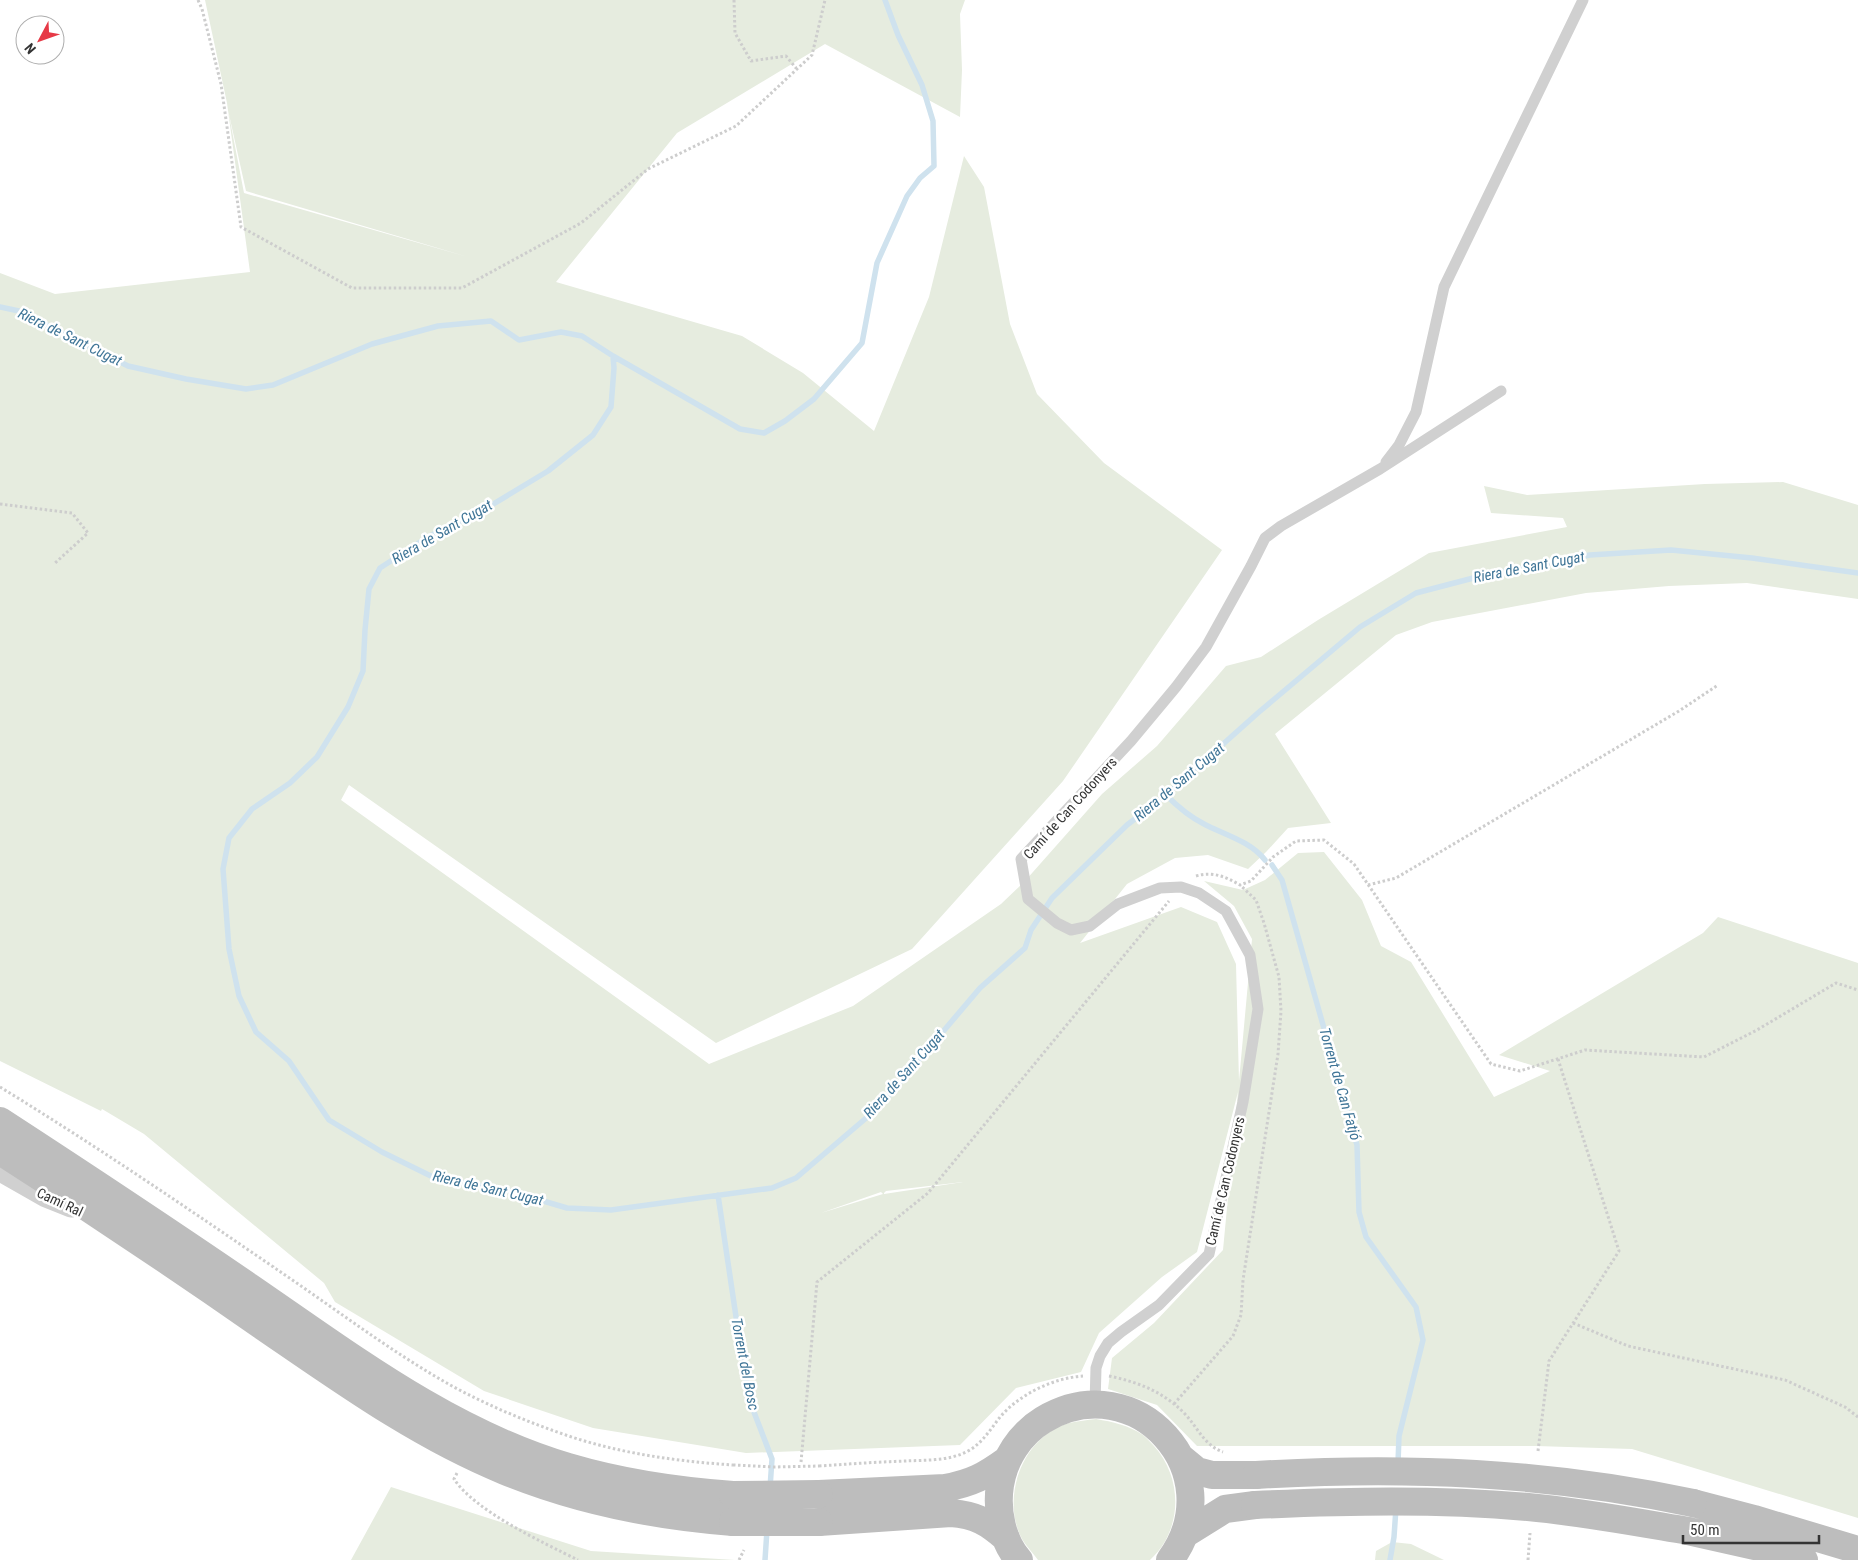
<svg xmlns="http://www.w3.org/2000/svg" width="1858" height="1560" font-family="'Roboto Condensed',sans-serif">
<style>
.green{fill:#e6ecdf;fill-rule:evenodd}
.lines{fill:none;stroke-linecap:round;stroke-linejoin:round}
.stream{stroke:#cfe2ee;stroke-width:5.5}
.path{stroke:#cdcdcd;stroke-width:3;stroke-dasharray:2.5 2.5;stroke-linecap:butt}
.service{stroke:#d0d0d0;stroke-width:11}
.minor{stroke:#d0d0d0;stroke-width:21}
.secondary{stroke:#bdbdbd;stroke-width:28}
.path-bridge{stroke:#cdcdcd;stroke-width:3;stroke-dasharray:2.5 2.5;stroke-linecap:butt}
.secondary-bridge{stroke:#bdbdbd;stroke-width:28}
.labels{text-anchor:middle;stroke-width:5;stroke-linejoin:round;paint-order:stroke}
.street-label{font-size:14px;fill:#333;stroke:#fff}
.water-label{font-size:15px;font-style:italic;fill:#3f7597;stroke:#fff}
</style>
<rect width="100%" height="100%" fill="#fff"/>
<path class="green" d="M 205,0 L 965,0 L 960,14 L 962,70 L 960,117 L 825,44 L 677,133 L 556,282 L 742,336 L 803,373 L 874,431 L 929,297 L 964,156 L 984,187 L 1010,324 L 1037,394 L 1104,463 L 1222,550 L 1063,781 L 912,949 L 716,1043 L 349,785 L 341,800 L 709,1064 L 853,1006 L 1001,904 L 1025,881 L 1102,794 L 1157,746 L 1226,666 L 1261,657 L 1318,620 L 1429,553 L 1567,527 L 1563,518 L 1491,513 L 1484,486 L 1527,495 L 1705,484 L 1783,482 L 1858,505 L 1858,599 L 1747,583 L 1669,586 L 1586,593 L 1432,622 L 1396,635 L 1275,734 L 1331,823 L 1288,828 L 1266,852 L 1248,869 L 1208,855 L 1175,858 L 1127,884 L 1080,943 L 1181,907 L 1217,922 L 1236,964 L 1239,1081 L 1252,939 L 1234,906 L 1204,881 L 1243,890 L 1265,880 L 1298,853 L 1324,852 L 1362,900 L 1381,946 L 1411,962 L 1494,1097 L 1550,1071 L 1499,1055 L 1703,933 L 1718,917 L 1858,963 L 1858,1518 L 1632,1449 L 1536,1446 L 1197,1446 L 1157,1405 L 1108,1389 L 1112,1358 L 1154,1323 L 1223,1250 L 1238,1092 L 1197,1252 L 1162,1277 L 1099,1333 L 1081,1372 L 1016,1388 L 960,1445 L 746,1453 L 593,1428 L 484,1391 L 335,1302 L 324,1283 L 144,1134 L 102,1109 L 101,1111 L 0,1061 L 0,273 L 55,294 L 250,272 L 227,103 ZM 228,110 L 246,191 L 468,257 L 244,193 ZM 963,1182 L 884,1194 L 884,1193 L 886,1191 ZM 881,1192 L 883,1194 L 821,1213 Z
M 1096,1419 C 1113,1422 1128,1425 1143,1435 C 1147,1438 1150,1442 1154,1446 C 1183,1478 1183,1530 1150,1560 L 1038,1560 C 1033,1553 1026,1546 1022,1539 C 1000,1497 1023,1436 1069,1423 C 1078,1421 1087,1420 1096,1419 Z
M 391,1487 L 591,1551 L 735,1560 L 351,1560 Z
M 1392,1542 L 1411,1544 L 1444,1560 L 1375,1560 L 1376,1551 Z"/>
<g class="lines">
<path class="stream" d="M 0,307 L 19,311 L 128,366 L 186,379 L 246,389 L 273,385 L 372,344 L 438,326 L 491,321 L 519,340 L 561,332 L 582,336 L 613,356 L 614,368 L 611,407 L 593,435 L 548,471 L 485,509 L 428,537 L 380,568 L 369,589 L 365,630 L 363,671 L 348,707 L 317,757 L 290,783 L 252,809 L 229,838 L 223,869 L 229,949 L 239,996 L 256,1032 L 289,1061 L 329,1120 L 382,1152 L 435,1178 L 506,1190 L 567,1208 L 611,1210 L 772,1188 L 796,1178 L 879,1107 L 980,988 L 1025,948 L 1031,930 L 1052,898 L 1127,825 L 1166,795 L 1259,712 L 1360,627 L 1416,593 L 1481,576 L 1590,555 L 1671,550 L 1752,558 L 1858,573
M 613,356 L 740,429 L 764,433 L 785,421 L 814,399 L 862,343 L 877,263 L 907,196 L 920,178 L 934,166 L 933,121 L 922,85 L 898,35 L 885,0
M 1166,795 C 1177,806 1190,817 1204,824 C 1225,835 1250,841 1265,860
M 1272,865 L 1282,880 L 1357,1145 L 1359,1212 L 1366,1237 L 1416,1307 L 1423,1340 L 1399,1436 L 1398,1463
M 718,1195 L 743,1364 L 752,1407 L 772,1459 L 770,1488
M 765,1560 L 767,1530
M 1390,1560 L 1394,1537 L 1396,1508"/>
<path class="path" d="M 198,0 L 202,9 L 221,84 L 241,227 L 352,288 L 462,288 L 581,223 L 648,169 L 736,126 L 812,55 L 825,0
M 734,0 L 735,33 L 751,61 L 786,56 L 796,68
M 0,504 L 72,513 L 88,533 L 54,564
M 1196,876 C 1213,871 1226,877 1240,885 L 1251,881 L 1273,857 L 1296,841 L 1324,840 L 1354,864 L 1491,1064 L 1520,1071 L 1585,1050 L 1704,1057 L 1757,1030 L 1836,983 L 1858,990
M 1368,885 L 1396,878 L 1679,711 L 1718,685
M 0,1087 C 98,1147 193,1212 288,1277 C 342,1314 395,1354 452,1386 C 487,1405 523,1420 560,1433 C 616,1453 674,1461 733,1465
M 1573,1323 L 1628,1346 L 1785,1380 L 1845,1407 L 1858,1417
M 1109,1376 C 1138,1382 1164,1392 1185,1414 C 1198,1428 1204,1445 1223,1452
M 1174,1404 L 1233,1336 L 1241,1315 L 1243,1280 L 1278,1054 L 1281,1011 L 1279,977 L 1264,923 L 1256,900 L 1240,885
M 1538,1451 L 1549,1361 L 1619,1251 L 1558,1059
M 801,1462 L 817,1282 L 928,1193 L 1169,901
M 819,1466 C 848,1464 877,1462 906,1461 C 925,1460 948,1461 966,1452 C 981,1445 990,1430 1000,1417 C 1020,1394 1053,1378 1083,1376
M 457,1473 L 454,1479 C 475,1511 542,1542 578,1560
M 739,1560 L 744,1550
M 1528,1560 L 1530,1533"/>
<path class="service" d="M 1386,462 L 1399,445 L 1416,412 L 1444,287 L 1583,0
M 1095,1404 L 1096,1368 L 1100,1356 L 1108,1343 L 1121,1332 L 1159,1305 L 1209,1254 L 1243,1102 L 1258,1009 L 1250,955 L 1226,911 L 1199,893 L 1181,887 L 1160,888 L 1118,904 L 1090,926 L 1071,930 L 1057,923 L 1028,899 L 1021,859 L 1131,741 L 1176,687 L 1206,647 L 1251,566 L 1265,538 L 1281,526 L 1380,469 L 1501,391"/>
<path class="minor" d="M 0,1171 L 46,1197 L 71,1207"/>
<path class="secondary" d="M 0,1121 C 83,1175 166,1230 248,1286 C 349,1355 449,1432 568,1467 C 622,1483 677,1491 733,1495
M 0,1151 C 88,1207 175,1265 261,1325 C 340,1379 417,1435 505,1471 C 578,1501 655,1516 733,1522
M 1180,1457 L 1197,1471 L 1212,1475 L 1256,1475
M 819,1494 L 945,1488 C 972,1483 985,1476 1007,1460
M 1693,1503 L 1754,1519 L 1858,1550
M 819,1522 L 951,1513 C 976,1515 988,1522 1006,1538
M 1688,1531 L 1755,1546 L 1804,1560
M 1185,1534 L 1225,1509 L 1255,1505
M 1019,1560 C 1002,1541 996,1510 1000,1485 C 1004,1459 1020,1434 1043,1420 C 1136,1364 1234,1473 1170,1560"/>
<path class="path-bridge" d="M 733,1465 L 774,1467 L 819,1466"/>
<path class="secondary-bridge" d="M 1256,1475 C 1406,1466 1546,1472 1693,1503
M 733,1495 L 819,1494
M 1255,1505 C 1346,1501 1437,1499 1528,1507 C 1582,1512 1635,1522 1688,1531
M 733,1522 L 819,1522"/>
</g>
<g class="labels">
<g class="street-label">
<text transform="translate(1070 808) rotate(-48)" y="5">Camí de Can Codonyers</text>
<text transform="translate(1225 1181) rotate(-77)" y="5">Camí de Can Codonyers</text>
<text transform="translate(60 1202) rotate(25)" y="5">Camí Ral</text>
</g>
<g class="water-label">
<text transform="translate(70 337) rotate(26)" y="5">Riera de Sant Cugat</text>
<text transform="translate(442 532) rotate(-30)" y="5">Riera de Sant Cugat</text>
<text transform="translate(1529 567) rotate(-11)" y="5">Riera de Sant Cugat</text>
<text transform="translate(1179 782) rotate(-40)" y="5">Riera de Sant Cugat</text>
<text transform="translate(904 1074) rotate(-48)" y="5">Riera de Sant Cugat</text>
<text transform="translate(1340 1084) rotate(74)" y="5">Torrent de Can Fatjó</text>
<text transform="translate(488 1188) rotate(13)" y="5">Riera de Sant Cugat</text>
<text transform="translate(745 1364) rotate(79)" y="5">Torrent del Bosc</text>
</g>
</g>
<g transform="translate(40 40) rotate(229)"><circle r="24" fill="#ffffff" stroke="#adadad"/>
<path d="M0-4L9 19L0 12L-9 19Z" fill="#e63946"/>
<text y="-8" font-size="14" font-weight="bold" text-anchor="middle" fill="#333333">N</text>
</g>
<path d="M1683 1535v8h136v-8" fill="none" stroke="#333333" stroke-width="2.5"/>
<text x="1690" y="1535" font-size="15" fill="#333333" stroke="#ffffff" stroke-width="4" paint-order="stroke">50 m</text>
</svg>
